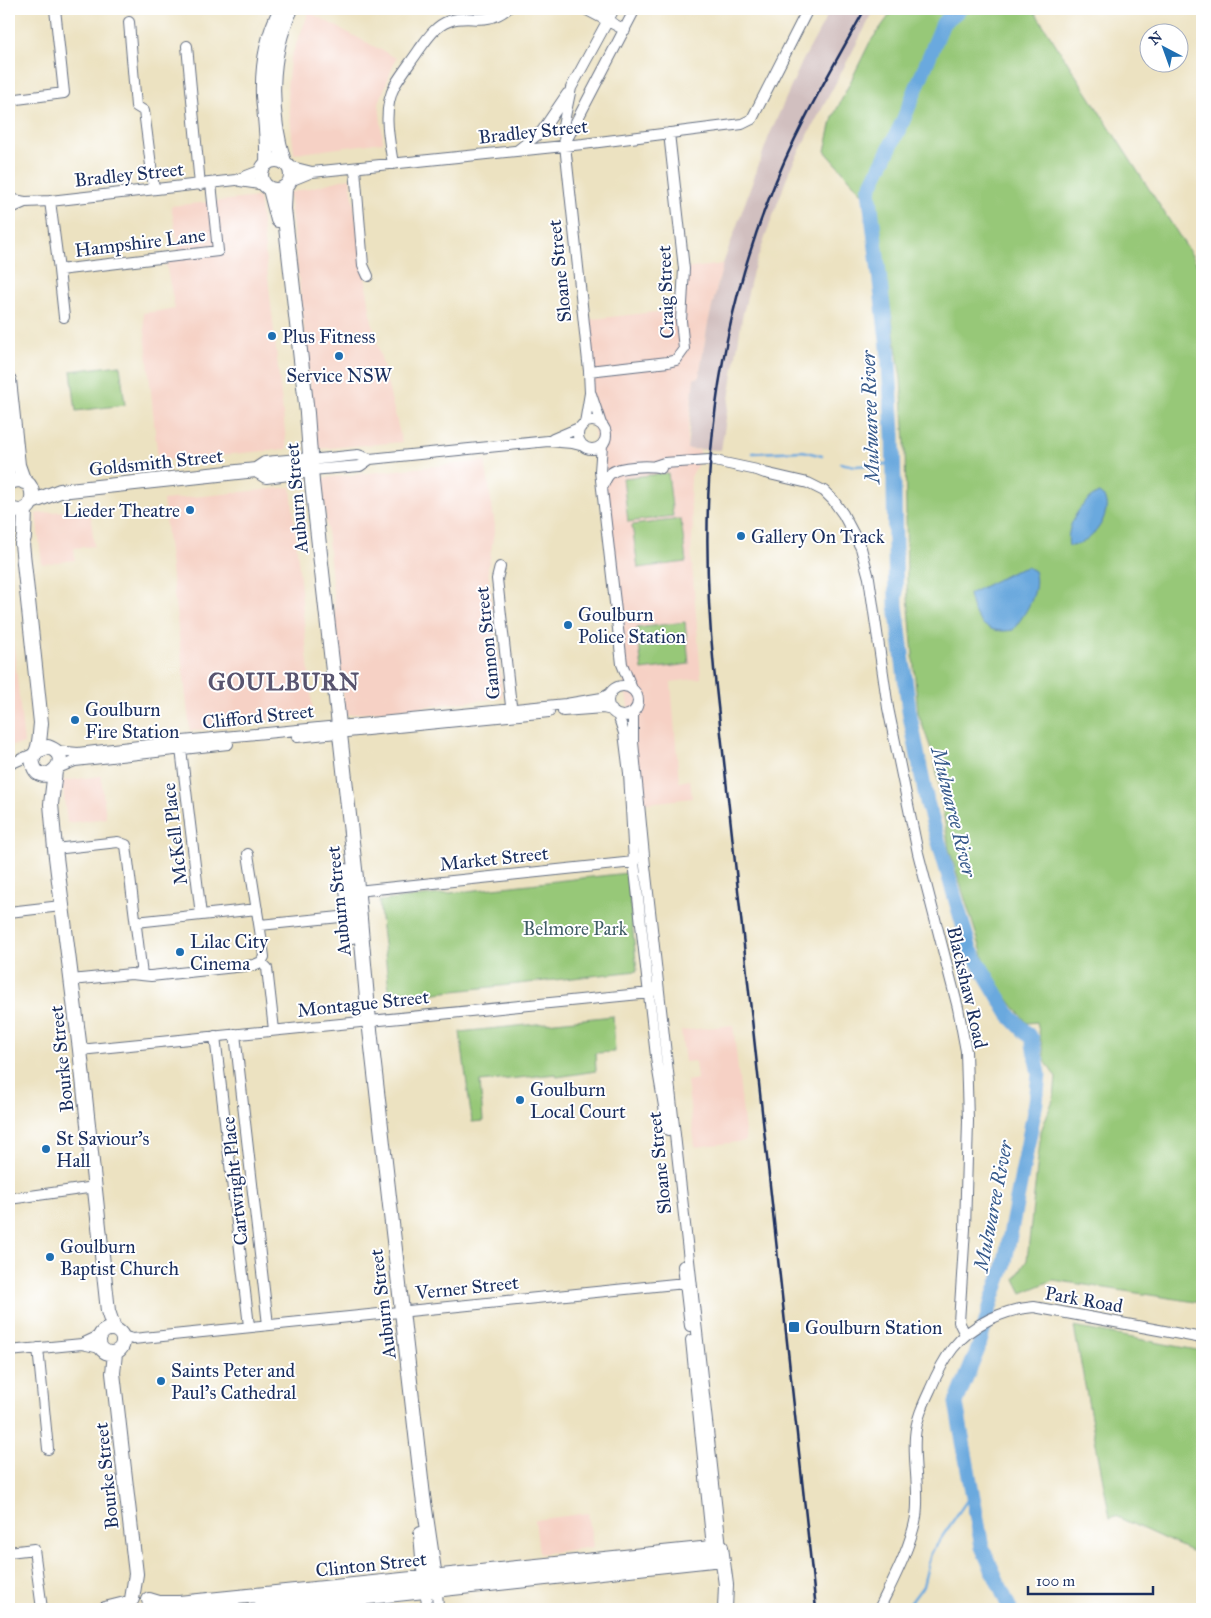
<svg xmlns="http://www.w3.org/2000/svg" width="1211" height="1618" font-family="'IM FELL Great Primer',serif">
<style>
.built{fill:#f6d1c5}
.industrial{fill:#d1bfbf}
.green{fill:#97c878;stroke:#597c6b}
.water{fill:#6ba9de;stroke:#436c9e}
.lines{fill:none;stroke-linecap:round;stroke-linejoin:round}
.stream{stroke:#6ba9de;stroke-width:2.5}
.river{stroke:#6ba9de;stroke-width:15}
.minor-casing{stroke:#646e81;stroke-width:12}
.major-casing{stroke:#646e81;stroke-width:16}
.minor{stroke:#fff;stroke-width:10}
.major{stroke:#fff;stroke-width:14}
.rail{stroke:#1b2f5e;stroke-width:2.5}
.poi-dot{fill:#1f6fb2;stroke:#fff;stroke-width:2}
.labels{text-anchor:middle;stroke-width:4;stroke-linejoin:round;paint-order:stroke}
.street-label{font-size:19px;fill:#1b2f5e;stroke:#fff}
.poi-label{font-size:19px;fill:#1b2f5e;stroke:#fff;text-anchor:start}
.park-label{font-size:19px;fill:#405d66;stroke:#fff}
.water-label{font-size:20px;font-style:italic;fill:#375a8b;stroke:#fff}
.district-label{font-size:24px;font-weight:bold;letter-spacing:1px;fill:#58546f;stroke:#fff}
</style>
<rect width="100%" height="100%" fill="#fff"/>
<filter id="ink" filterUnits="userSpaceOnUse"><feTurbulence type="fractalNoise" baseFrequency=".02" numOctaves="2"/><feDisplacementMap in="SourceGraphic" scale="10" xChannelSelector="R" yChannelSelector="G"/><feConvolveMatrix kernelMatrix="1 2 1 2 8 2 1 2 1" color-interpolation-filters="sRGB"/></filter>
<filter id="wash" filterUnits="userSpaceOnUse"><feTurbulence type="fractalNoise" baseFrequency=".0096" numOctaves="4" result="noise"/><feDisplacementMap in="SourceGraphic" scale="20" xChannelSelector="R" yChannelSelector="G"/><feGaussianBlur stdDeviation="1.12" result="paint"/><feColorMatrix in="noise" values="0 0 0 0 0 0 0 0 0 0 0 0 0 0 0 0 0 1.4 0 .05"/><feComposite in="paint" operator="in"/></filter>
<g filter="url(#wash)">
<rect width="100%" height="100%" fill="#ece2c1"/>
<path class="built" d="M 309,12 L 396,58 L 379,103 L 383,142 L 294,154 L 287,88 L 290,60 Z
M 350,178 L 372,322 L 402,442 L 317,449 L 289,193 Z
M 259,197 L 287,449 L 158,461 L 143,313 L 175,309 L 166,264 L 179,249 L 171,206 Z
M 723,264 L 708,323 L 699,377 L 694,379 L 687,438 L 687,449 L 700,450 L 698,463 L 691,477 L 690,500 L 693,525 L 691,552 L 701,678 L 671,682 L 679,782 L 690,780 L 692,798 L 639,804 L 633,742 L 622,664 L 590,393 L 584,320 L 682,309 L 684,269 Z
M 485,461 L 495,526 L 488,569 L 503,698 L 345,715 L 322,478 Z
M 291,487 L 313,714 L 190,731 L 163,500 Z
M 90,508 L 94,546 L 74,548 L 75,560 L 42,564 L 36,514 Z
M 9,603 L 24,744 L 9,746 Z
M 101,776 L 106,818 L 67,823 L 62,781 Z
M 733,1025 L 746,1141 L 695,1147 L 687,1081 L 697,1079 L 695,1061 L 685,1062 L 681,1031 Z
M 588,1513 L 593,1547 L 539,1554 L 535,1520 Z"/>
<path class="industrial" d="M 831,9 L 875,9 L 790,169 L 753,271 L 742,318 L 721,450 L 687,449 L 694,379 L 699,377 L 708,323 L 723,264 L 769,136 L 802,62 Z"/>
<path class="green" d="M 894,9 L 1033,9 L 1202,271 L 1202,1303 L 1053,1280 L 1022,1293 L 1015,1279 L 1027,1260 L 1041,1131 L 1054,1097 L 1056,1078 L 1045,1061 L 1037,1022 L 1027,1023 L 989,974 L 949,849 L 935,760 L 918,713 L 907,585 L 905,442 L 901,379 L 875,208 L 825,151 L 833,117 L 870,42 Z
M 120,365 L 125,405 L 76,411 L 71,371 Z
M 668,473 L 673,516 L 628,522 L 623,478 Z
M 681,519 L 686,562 L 638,568 L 632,525 Z
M 685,622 L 689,664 L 642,670 L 637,628 Z
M 627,873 L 637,971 L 390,998 L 379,901 Z
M 613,1016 L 615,1052 L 595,1053 L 596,1071 L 557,1077 L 556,1074 L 480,1082 L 483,1121 L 472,1122 L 460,1032 Z
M 1074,1327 L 1202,1351 L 1202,1556 L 1115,1516 L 1110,1518 Z"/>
<path class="water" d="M 1099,493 L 1104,497 C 1105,500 1107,505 1106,509 C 1104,526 1087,546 1069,546 C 1065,526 1081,501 1099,493 Z
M 1027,567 L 1034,571 C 1041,591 1025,614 1013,630 C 985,635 974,620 969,594 L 1015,571 Z"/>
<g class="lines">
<path class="stream" d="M 753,453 L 803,451 L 822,456
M 840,463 L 855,466 L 893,464
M 906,1609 L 923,1586 L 931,1553 L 972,1493"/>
<path class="river" d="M 960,9 L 943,23 L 902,123 L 869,190 L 888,348 L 893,433 L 896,605 L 909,711 L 927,802 L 970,949 L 1010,1016 L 1032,1039 L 1039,1074 L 1036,1102 L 1004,1266 L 993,1297 L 978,1349 L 956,1403 L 982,1547 L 1010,1609"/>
</g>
</g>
<g filter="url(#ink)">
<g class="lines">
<defs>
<path id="minor" d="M 585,9 L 625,30
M 129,22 L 136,106 L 144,111 L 154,189
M 187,46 L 200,185
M 9,100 L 64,93 L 55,9
M 565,143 L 635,9
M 518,150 L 542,131 L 567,94
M 393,164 C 389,138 382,110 395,85 C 402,73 411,62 419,50 C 427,39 435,26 449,21 C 471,13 484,27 507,9
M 288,166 L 312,172
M 355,169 L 363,265 L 368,276
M 240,181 L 265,185
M 290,181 L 312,172 L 583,144 L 742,124 L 752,119 L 808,9
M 9,199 L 25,202 L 50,201 L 236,180 L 262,170
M 50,201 L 59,270 L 218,251 L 211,183
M 9,209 L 25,202
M 59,270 L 64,317
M 589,371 L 668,362 L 676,360 L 684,349 L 681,321 L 684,269 L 669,133
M 591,394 L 601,424
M578 435a14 14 0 1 1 28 0a14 14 0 1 1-28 0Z
M 585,423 L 590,393 L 589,371 L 563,126 L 571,88 L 614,9
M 553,439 L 581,427
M 602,445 L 600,471 L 622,664 L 632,689
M 310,460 L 358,455 L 370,459 L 548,441 L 572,443 L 584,446
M 655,466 L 664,463 L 710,460 L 757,470 L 765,473 L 808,483 L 824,491 L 833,500 L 843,514 L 861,548 L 869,578 L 888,708 L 918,853 L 958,1008 L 966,1051 L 968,1121 L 965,1229 L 959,1322 L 965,1334
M 311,470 L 360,466 L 370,459
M 603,486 C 605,482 606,476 611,473 C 620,466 651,465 661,468
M 500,567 L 497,579 L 512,715
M608 701a15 15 0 1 1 30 0a15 15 0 1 1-30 0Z
M 563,711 L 603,708 L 612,710
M 633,712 L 633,742 L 645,866 L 721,1547
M 618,715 L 624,733 L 629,773 L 634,862 L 657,1065 L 668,1130
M 297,737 L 549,712
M 181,749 L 201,915
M 56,751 L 78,753 L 183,741 L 566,704 L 602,698 L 611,693
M 10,764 L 35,753
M 58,768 L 75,761 L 228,744
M 55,849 L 118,842 L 126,845 L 142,975
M 248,854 L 263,949 L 264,957 L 261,962
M 357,891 L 634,862 L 637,857
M 9,912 L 61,906
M 136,922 L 257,909
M 260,925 L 350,916
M 261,962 L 267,968 L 274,1030
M 71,980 L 131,974 L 151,976 L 254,965 L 261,962
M 235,1034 L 268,1325
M 215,1036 L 249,1326
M 80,1050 L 650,993 L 653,988
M 9,1199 L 95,1187
M 683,1266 L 690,1326
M 122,1336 L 133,1339 L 685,1283
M 691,1340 L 712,1547
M 82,1344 L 99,1336
M 38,1348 L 48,1449
M 9,1351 L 82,1344 L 100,1348
M 9,1552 L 34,1549 L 42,1609
M 437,1591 L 438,1609
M 426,1592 L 427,1609
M 879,1609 C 893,1580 910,1549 916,1517 C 920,1491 913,1463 915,1437 C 916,1420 923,1405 930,1390 C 944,1357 957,1335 990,1319 C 1005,1312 1018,1308 1034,1307 L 1202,1338"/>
<path id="major" d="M261 175a15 15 0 1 1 30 0a15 15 0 1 1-30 0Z
M 284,162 C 269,112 268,56 291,9
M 267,163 C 268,140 265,119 263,96 C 262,66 267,36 281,9
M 285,188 L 284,209 L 307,413 L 312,482 L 358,896 L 369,1021 L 423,1496 L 437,1591
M 270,189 L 278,220
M 9,380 L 18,465 L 24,482
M 256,470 L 266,476 L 311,470
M 9,483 C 40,467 40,524 9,508
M 32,502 L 60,491 L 256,470 L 265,464 L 310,460
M 25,509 L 24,537 L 22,544 L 41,723 C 40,731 40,742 37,750 C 35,755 31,758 33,764 C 40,792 79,758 48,747 L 37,751
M 55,771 L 51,804 L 55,849 L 80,1050 L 108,1311 L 114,1329
M 345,871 L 352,936
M99 1341a12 12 0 1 1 24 0a12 12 0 1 1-24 0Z
M 115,1353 L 113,1373 L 136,1574 L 132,1599
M 421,1534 L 426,1592
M 149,1600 L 159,1603 L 179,1603 L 721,1547 L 726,1585 L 725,1609
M 105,1609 L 129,1603
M 257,1609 L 722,1559"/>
</defs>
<use href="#minor" class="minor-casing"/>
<use href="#major" class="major-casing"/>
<use href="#minor" class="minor"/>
<use href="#major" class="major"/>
<path class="rail" d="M 816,1609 L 714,669 C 698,508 709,353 768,201 C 793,134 830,72 865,9"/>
</g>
</g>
<g class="poi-dot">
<circle cx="272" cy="336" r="5"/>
<circle cx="339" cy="356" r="5"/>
<circle cx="190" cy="510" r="5"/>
<circle cx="741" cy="536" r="5"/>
<circle cx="568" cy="625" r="5"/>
<circle cx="75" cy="720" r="5"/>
<circle cx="180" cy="952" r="5"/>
<circle cx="520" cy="1100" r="5"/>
<circle cx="46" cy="1149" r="5"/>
<circle cx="50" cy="1257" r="5"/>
<rect x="788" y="1321" width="12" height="12" rx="2.5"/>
<circle cx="161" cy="1381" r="5"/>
</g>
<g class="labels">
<g class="street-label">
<text transform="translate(533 131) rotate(-6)" y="7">Bradley Street</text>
<text transform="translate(129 174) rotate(-6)" y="7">Bradley Street</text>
<text transform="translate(140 242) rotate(-7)" y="7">Hampshire Lane</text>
<text transform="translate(559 271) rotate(-96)" y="7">Sloane Street</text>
<text transform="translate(665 292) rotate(-92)" y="7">Craig Street</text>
<text transform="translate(156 462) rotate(-6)" y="7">Goldsmith Street</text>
<text transform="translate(296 498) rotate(-95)" y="7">Auburn Street</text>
<text transform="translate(487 643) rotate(-96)" y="7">Gannon Street</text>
<text transform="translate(258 716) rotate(-6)" y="7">Clifford Street</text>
<text transform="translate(174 834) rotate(-97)" y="7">McKell Place</text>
<text transform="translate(494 858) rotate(-6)" y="7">Market Street</text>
<text transform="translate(338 901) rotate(-96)" y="7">Auburn Street</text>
<text transform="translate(968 987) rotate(77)" y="7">Blackshaw Road</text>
<text transform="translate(363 1003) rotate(-6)" y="7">Montague Street</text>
<text transform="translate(61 1059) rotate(-96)" y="7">Bourke Street</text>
<text transform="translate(659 1163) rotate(-96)" y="7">Sloane Street</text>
<text transform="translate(234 1181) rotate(-96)" y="7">Cartwright Place</text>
<text transform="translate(467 1287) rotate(-6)" y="7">Verner Street</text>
<text transform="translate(1084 1299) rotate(10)" y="7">Park Road</text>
<text transform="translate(382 1304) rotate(-97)" y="7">Auburn Street</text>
<text transform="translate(106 1476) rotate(-96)" y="7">Bourke Street</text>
<text transform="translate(371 1564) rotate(-6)" y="7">Clinton Street</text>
</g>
<g class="poi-label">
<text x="282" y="343">Plus Fitness</text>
<text x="339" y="382" text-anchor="middle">Service NSW</text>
<text x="180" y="517" text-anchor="end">Lieder Theatre</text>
<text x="751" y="543">Gallery On Track</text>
<text x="578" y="621">Goulburn<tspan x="578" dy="22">Police Station</tspan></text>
<text x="85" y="716">Goulburn<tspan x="85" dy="22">Fire Station</tspan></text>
<text x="190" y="948">Lilac City<tspan x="190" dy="22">Cinema</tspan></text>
<text x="530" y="1096">Goulburn<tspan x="530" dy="22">Local Court</tspan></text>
<text x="56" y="1145">St Saviour's<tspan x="56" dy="22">Hall</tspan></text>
<text x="60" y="1253">Goulburn<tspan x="60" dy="22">Baptist Church</tspan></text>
<text x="805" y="1334">Goulburn Station</text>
<text x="171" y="1377">Saints Peter and<tspan x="171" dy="22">Paul's Cathedral</tspan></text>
</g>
<g class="park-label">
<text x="575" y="935">Belmore Park</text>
</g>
<g class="water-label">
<text transform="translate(870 417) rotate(-92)" y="7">Mulwaree River</text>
<text transform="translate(954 812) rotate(76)" y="7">Mulwaree River</text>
<text transform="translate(993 1206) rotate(-79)" y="7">Mulwaree River</text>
</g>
<g class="district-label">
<text x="284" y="690">GOULBURN</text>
</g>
</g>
<rect width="1211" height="1618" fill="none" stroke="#fff" stroke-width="30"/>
<g transform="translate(1164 48) rotate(319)"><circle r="24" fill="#ffffff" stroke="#a4acbf"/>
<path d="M0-4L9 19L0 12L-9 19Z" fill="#1f6fb2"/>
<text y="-8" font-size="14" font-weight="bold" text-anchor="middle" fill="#1b2f5e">N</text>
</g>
<path d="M1028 1586v8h125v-8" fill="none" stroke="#1b2f5e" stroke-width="2.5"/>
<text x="1036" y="1586" font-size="15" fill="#1b2f5e" stroke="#ffffff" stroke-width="4" paint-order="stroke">100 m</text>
</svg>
